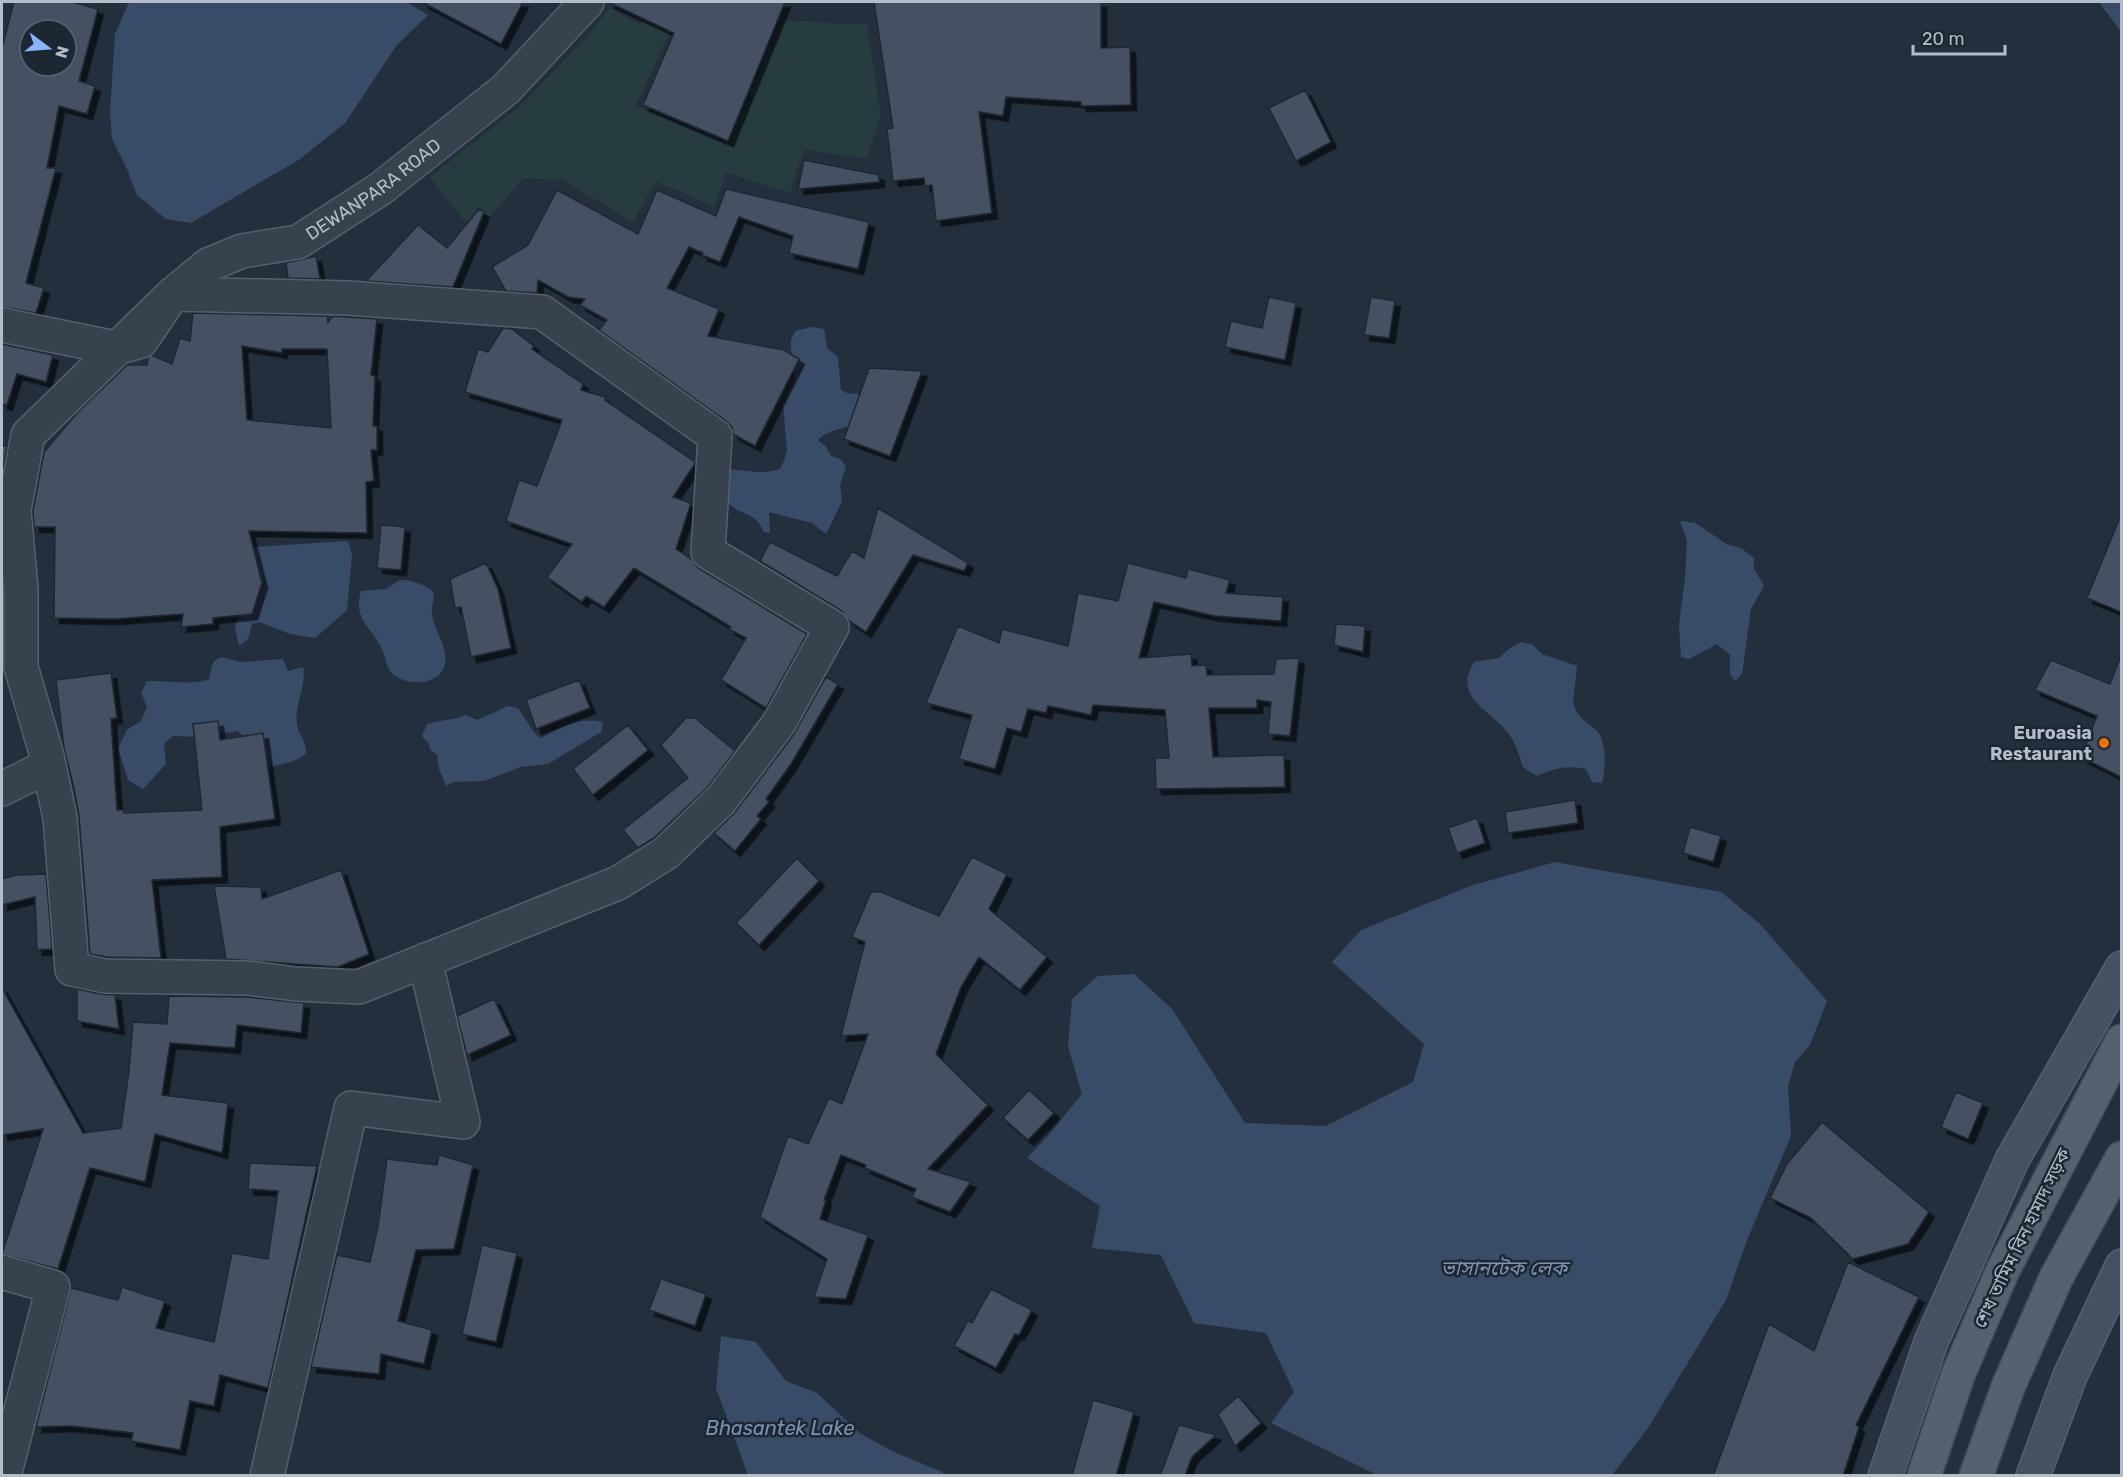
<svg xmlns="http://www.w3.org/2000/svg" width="2123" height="1477" font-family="Rubik,'Noto Sans Bengali',sans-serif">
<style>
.green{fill:#263c3f}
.water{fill:#394c67}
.building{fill:#455162;stroke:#1f2835;stroke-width:1.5;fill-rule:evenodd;filter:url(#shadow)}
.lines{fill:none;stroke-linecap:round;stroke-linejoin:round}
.minor-casing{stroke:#565f6c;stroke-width:36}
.tertiary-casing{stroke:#565f6c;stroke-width:36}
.secondary-casing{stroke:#565f6c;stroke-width:36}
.primary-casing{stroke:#414a57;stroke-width:36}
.minor{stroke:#38414e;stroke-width:33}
.tertiary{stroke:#38414e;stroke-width:33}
.secondary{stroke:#465061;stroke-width:33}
.primary{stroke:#56606e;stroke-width:33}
.food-dot{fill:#e8710a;stroke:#1d2633;stroke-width:2}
.labels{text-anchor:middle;stroke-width:5;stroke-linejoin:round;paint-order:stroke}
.street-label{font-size:18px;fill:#b4bcc9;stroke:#1d2633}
.poi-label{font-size:18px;font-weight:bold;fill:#b4bcc9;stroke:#1d2633;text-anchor:end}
.water-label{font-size:20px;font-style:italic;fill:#7c92b1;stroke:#1d2633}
</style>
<defs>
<filter id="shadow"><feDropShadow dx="5.5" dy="5.5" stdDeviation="0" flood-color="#0009"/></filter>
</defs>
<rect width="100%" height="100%" fill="#242f3e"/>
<path class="green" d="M 653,2 L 683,2 L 636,106 L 728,146 L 781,20 L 867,25 L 881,118 L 866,158 L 804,150 L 790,193 L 726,173 L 714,207 L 656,181 L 633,222 L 563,180 L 523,178 L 475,235 L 430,177 L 519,107 L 583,41 L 610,8 L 640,25 Z"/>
<path class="water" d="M 129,2 L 406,2 L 428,15 L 396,46 L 345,123 L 300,159 L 191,223 L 166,219 L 137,195 L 127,169 L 112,139 L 110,112 L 115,34 Z
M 2099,2 L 2121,2 L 2121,32 Z
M 811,327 L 824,329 L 827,348 L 838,357 L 841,390 L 849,394 L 856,393 L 867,401 L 862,422 C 849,428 828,429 818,440 L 826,447 L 831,456 L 840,459 L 846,466 L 840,486 L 842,501 L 826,534 L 812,523 L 769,512 L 770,533 L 764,532 C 754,509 739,517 728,502 C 723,495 723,478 722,469 C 741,469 761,476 780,469 L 784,461 L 787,450 L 783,404 L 795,378 L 791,349 L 791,340 L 795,331 Z
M 1680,521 L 1696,523 L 1726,544 L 1741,548 L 1754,558 L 1754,569 L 1764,586 L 1751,609 L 1742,674 L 1735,681 L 1730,674 L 1730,655 L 1717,644 L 1689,659 L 1681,657 L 1679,625 L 1685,578 L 1687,540 Z
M 348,541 L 352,555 L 347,610 L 315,638 L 290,634 L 259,622 L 252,624 L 248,639 L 239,646 L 235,627 L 241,607 L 247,566 L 254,547 Z
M 400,580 C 412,580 423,584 433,591 C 435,599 431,606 432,614 C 434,631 448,646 445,664 C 440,687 402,687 390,671 C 386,665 385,655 382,649 C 371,625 353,621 361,591 L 386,589 Z
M 1521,642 L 1533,645 L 1542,654 L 1577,666 C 1577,675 1572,699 1574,705 C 1576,716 1588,723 1595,729 C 1607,738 1606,770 1602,783 L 1592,782 L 1586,769 C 1566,765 1555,768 1537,776 L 1523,767 C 1519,755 1516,743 1508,733 C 1490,709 1452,698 1474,662 L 1499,658 L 1510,648 Z
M 221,657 L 241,662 L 283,659 L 288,671 L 303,667 C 307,686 294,704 297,723 C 298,736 306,737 306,754 L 294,761 L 261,769 L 248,739 L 237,731 L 201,737 L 173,736 L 164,744 L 166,764 L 143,789 L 128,780 L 118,748 L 128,729 L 141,721 L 147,707 L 141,693 L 147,681 C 168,680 190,686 209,679 C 211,670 211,660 221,657 Z
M 508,706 L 518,708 L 535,734 L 541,738 C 565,726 576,717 603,722 L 601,732 L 548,764 L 520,767 L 484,781 L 454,782 L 446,786 L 439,769 L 437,755 L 430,750 L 429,744 L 422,736 L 427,724 C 440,720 454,720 466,715 L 477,720 Z
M 1555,862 L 1721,892 L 1760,924 L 1827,1001 L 1810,1045 L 1795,1062 L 1788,1087 L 1791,1136 L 1747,1240 L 1726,1300 L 1648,1428 L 1612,1475 L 1377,1475 L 1271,1423 L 1294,1392 L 1266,1333 L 1194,1323 L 1161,1255 L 1092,1248 L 1100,1206 L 1027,1158 L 1048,1136 L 1082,1094 L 1068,1046 L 1072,999 L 1098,976 L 1134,974 L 1172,1009 L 1245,1123 L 1326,1126 L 1413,1082 L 1424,1044 L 1332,962 L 1361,930 L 1473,885 Z
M 721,1336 L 756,1342 L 786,1381 L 817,1393 L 861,1434 L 894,1452 L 942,1472 L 946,1475 L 748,1475 L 716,1388 Z"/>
<path class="building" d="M 14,2 L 72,2 L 98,9 L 79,81 L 95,86 L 87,114 L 59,106 L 47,168 L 56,168 L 26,283 L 44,288 L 36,313 L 2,307 L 2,48 ZM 30,30 L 66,30 L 66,66 L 30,66 Z
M 422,2 L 523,2 L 501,44 Z
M 608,2 L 785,2 L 728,141 L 643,105 L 674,33 Z
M 874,2 L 1101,2 L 1101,48 L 1130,47 L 1131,105 L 1081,106 L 1081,102 L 1006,97 L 1003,116 L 979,112 L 992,213 L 936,221 L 932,185 L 925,186 L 924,178 L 893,181 L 887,129 L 893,128 Z
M 1305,90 L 1331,142 L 1296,161 L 1269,108 Z
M 804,160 L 879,175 L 879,182 L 798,189 Z
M 726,189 L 869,222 L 858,269 L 789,253 L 793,236 L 739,217 L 720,262 L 702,255 L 703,253 L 689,247 L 667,288 L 719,309 L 708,336 L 784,350 L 799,359 L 755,446 L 733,434 L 732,427 L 726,421 L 599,330 L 607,320 L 580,305 L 585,299 L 568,297 L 538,280 L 537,293 L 506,291 L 492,267 L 528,245 L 557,190 L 638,234 L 657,190 L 716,216 Z
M 479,209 L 484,212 L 453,287 L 366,281 L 418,225 L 447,248 Z
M 316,256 L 320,279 L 288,278 L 286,263 Z
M 1269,297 L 1296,303 L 1285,360 L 1225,347 L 1231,321 L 1262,328 Z
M 1371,297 L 1395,301 L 1389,338 L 1364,335 Z
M 193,313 L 327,316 L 328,322 L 333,316 L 377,319 L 371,375 L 375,376 L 373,426 L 377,426 L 377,450 L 371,450 L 374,481 L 366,482 L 367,533 L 249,531 L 262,583 L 252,614 L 213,618 L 213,624 L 181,627 L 183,614 L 114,619 L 54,618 L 55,527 L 34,527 L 33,511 L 44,452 L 78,412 L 127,365 L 147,365 L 148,358 L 151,355 L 172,364 L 180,338 L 190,341 ZM 242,346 L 282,353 L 282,349 L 327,349 L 331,428 L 247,420 Z
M 503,328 L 512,329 L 534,346 L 532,349 L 583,384 L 581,390 L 605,397 L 605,400 L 695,462 L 694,465 L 673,497 L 691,503 L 676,549 L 691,559 L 698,568 L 807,634 L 766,708 L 721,680 L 746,638 L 729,629 L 731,627 L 634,568 L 604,607 L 586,596 L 582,602 L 547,577 L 572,544 L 506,521 L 519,480 L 537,486 L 562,420 L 465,392 L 478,349 L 488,352 Z
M 2,344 L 53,355 L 46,382 L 17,374 L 7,405 L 2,404 Z
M 869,368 L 922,371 L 890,456 L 844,439 Z
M 2,446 L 7,446 L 2,475 Z
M 878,508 L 968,563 L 964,571 L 913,555 L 866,632 L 849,621 L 842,611 L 760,561 L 770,542 L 837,576 L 852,551 L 864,558 Z
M 2121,515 L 2121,612 L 2087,598 Z
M 381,525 L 405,527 L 401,570 L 377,568 Z
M 486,563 L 498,589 L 511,648 L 471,657 L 461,607 L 455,608 L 450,579 Z
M 1128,563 L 1186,578 L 1188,569 L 1230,580 L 1226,593 L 1283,597 L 1281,621 L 1215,616 L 1154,602 L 1139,658 L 1191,654 L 1192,666 L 1206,665 L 1207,675 L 1274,674 L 1276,659 L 1299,658 L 1290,736 L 1268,734 L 1271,702 L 1257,700 L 1257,708 L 1209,708 L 1213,757 L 1284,755 L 1285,787 L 1156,789 L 1155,758 L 1169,758 L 1165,710 L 1093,705 L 1091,715 L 1048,706 L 1046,713 L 1028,709 L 1021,732 L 1007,728 L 995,769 L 959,759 L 972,715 L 926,703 L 958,626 L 999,643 L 1002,629 L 1068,646 L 1078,593 L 1118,601 Z
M 1336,624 L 1365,626 L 1363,652 L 1334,645 Z
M 2120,658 L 2121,658 L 2121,777 L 2081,757 L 2097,716 L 2035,690 L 2051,660 L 2110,684 Z
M 111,673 L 117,718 L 111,719 L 117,810 L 124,810 L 124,813 L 202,810 L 193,724 L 218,721 L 220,740 L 263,733 L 275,819 L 220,827 L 222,877 L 152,880 L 161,958 L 107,957 L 90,954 L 79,816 L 74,788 L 64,748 L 56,680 Z
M 826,677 L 838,684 L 791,764 L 766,799 L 769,802 L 757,816 L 761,819 L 735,851 L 714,833 L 736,811 L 794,734 Z
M 579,680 L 590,708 L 536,729 L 526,700 Z
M 686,718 L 695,718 L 735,751 L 707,788 L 654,838 L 638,848 L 623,830 L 688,778 L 661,745 Z
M 628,725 L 648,750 L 593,795 L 573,769 Z
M 1575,800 L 1578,823 L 1508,833 L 1505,812 Z
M 1477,818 L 1485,843 L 1457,853 L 1448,828 Z
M 1690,827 L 1721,836 L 1713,862 L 1683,853 Z
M 972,857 L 1007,874 L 989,909 L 1047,957 L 1020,990 L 979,957 L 961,987 L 936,1054 L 988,1105 L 928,1169 L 971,1182 L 950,1212 L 912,1197 L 916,1189 L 865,1168 L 866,1165 L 841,1155 L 824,1200 L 826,1200 L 820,1219 L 868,1235 L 846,1299 L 814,1297 L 827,1259 L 760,1217 L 788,1136 L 808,1144 L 829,1098 L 842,1104 L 868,1034 L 841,1036 L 865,942 L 852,937 L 871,892 L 881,892 L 939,916 Z
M 797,858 L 819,881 L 759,945 L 736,923 Z
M 341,870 L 369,954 L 338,967 L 226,959 L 214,886 L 261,887 L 262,899 Z
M 46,874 L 52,949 L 37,950 L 35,897 L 2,905 L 2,879 L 16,875 Z
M 2,988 L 83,1133 L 121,1128 L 129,1071 L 133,1022 L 167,1024 L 169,996 L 247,997 L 304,1003 L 301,1033 L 237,1025 L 235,1048 L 170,1043 L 162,1095 L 228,1103 L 222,1153 L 155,1134 L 145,1182 L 90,1168 L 58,1269 L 2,1254 L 43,1129 L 2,1135 Z
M 77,989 L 101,994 L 115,995 L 119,1029 L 77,1021 Z
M 494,999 L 511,1035 L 467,1055 L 457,1016 Z
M 1029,1090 L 1054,1113 L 1028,1140 L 1003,1118 Z
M 1956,1092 L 1983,1103 L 1968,1139 L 1941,1127 Z
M 1822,1122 L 1929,1212 L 1908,1244 L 1853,1259 L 1811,1218 L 1770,1198 L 1787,1164 Z
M 439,1155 L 473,1165 L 454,1249 L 416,1250 L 398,1321 L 432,1330 L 424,1364 L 381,1354 L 379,1374 L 311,1367 L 337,1255 L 370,1262 L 378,1226 L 387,1159 L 437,1165 Z
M 250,1163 L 317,1166 L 268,1388 L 220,1375 L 214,1406 L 190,1401 L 180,1450 L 131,1441 L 133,1433 L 70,1426 L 36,1427 L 71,1288 L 118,1300 L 122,1287 L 165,1301 L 156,1328 L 214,1342 L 232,1253 L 268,1259 L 278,1191 L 248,1189 Z
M 482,1245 L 517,1253 L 496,1342 L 462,1334 Z
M 1848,1262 L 1919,1297 L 1856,1425 L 1859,1427 L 1843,1476 L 1713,1476 L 1769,1324 L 1814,1351 Z
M 661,1279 L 706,1294 L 695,1326 L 649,1310 Z
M 991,1289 L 1032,1310 L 1019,1335 L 1015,1334 L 996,1368 L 954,1346 L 968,1321 L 972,1323 Z
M 1238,1396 L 1261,1423 L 1235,1446 L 1218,1414 Z
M 1093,1400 L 1134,1412 L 1116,1476 L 1072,1476 Z
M 1179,1425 L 1216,1435 L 1192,1457 L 1185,1476 L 1160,1476 Z"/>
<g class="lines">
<defs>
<path id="minor" d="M 173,294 L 348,298 L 542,312 L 715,436 L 708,552 L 832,627 L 779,723 L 721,800 L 666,853 L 618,883 L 359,987 L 296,984 L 248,978 L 105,976 L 72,969 L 60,818 L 47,756 L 21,667 L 21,589 L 14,510 L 28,435 Z
M 2,789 L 46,767 L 53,788
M 2,1272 L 53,1287 L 4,1476
M 267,1476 L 351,1108 L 463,1122 L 425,960"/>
<g id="tertiary">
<path id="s1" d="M 2,325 L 115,348 L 141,341 L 173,294 L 208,265 L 242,251 L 298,242 L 380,189 L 506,89 L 587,2"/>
</g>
<path id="secondary" d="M 1885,1476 L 1931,1342 L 2012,1160 L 2122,968
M 2033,1476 L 2070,1376 L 2122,1266"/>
<path id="primary" d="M 1924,1476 L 1958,1375 L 2003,1270 L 2122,1041
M 1976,1476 L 2008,1387 L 2056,1278 L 2122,1158"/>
</defs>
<use href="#minor" class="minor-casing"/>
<use href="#tertiary" class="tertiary-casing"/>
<use href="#secondary" class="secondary-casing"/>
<use href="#primary" class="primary-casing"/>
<use href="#minor" class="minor"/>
<use href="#tertiary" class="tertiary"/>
<use href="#secondary" class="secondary"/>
<use href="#primary" class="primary"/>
</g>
<circle class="food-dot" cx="2104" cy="743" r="6"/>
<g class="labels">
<g class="street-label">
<text dy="6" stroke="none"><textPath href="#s1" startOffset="430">DEWANPARA ROAD</textPath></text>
<text transform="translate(2022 1238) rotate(-64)" y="6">শেখ তামিম বিন হামাদ সড়ক</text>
</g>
<g class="poi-label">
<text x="2092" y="739">Euroasia<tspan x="2092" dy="21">Restaurant</tspan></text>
</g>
<g class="water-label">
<text x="1504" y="1275">ভাসানটেক লেক</text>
<text x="780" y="1435">Bhasantek Lake</text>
</g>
</g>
<rect width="2123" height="1477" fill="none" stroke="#b4bcc9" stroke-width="6"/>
<g transform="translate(48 48) rotate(106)"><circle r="28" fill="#1d2633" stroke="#59626f" stroke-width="1.5"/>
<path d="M0-4.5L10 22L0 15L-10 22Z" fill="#8ab4f8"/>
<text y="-9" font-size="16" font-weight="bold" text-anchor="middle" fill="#b4bcc9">N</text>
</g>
<path d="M1913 45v9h92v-9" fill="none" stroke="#b4bcc9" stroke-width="3"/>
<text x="1922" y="45" font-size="18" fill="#b4bcc9" stroke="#1d2633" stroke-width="4.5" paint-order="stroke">20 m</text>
</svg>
